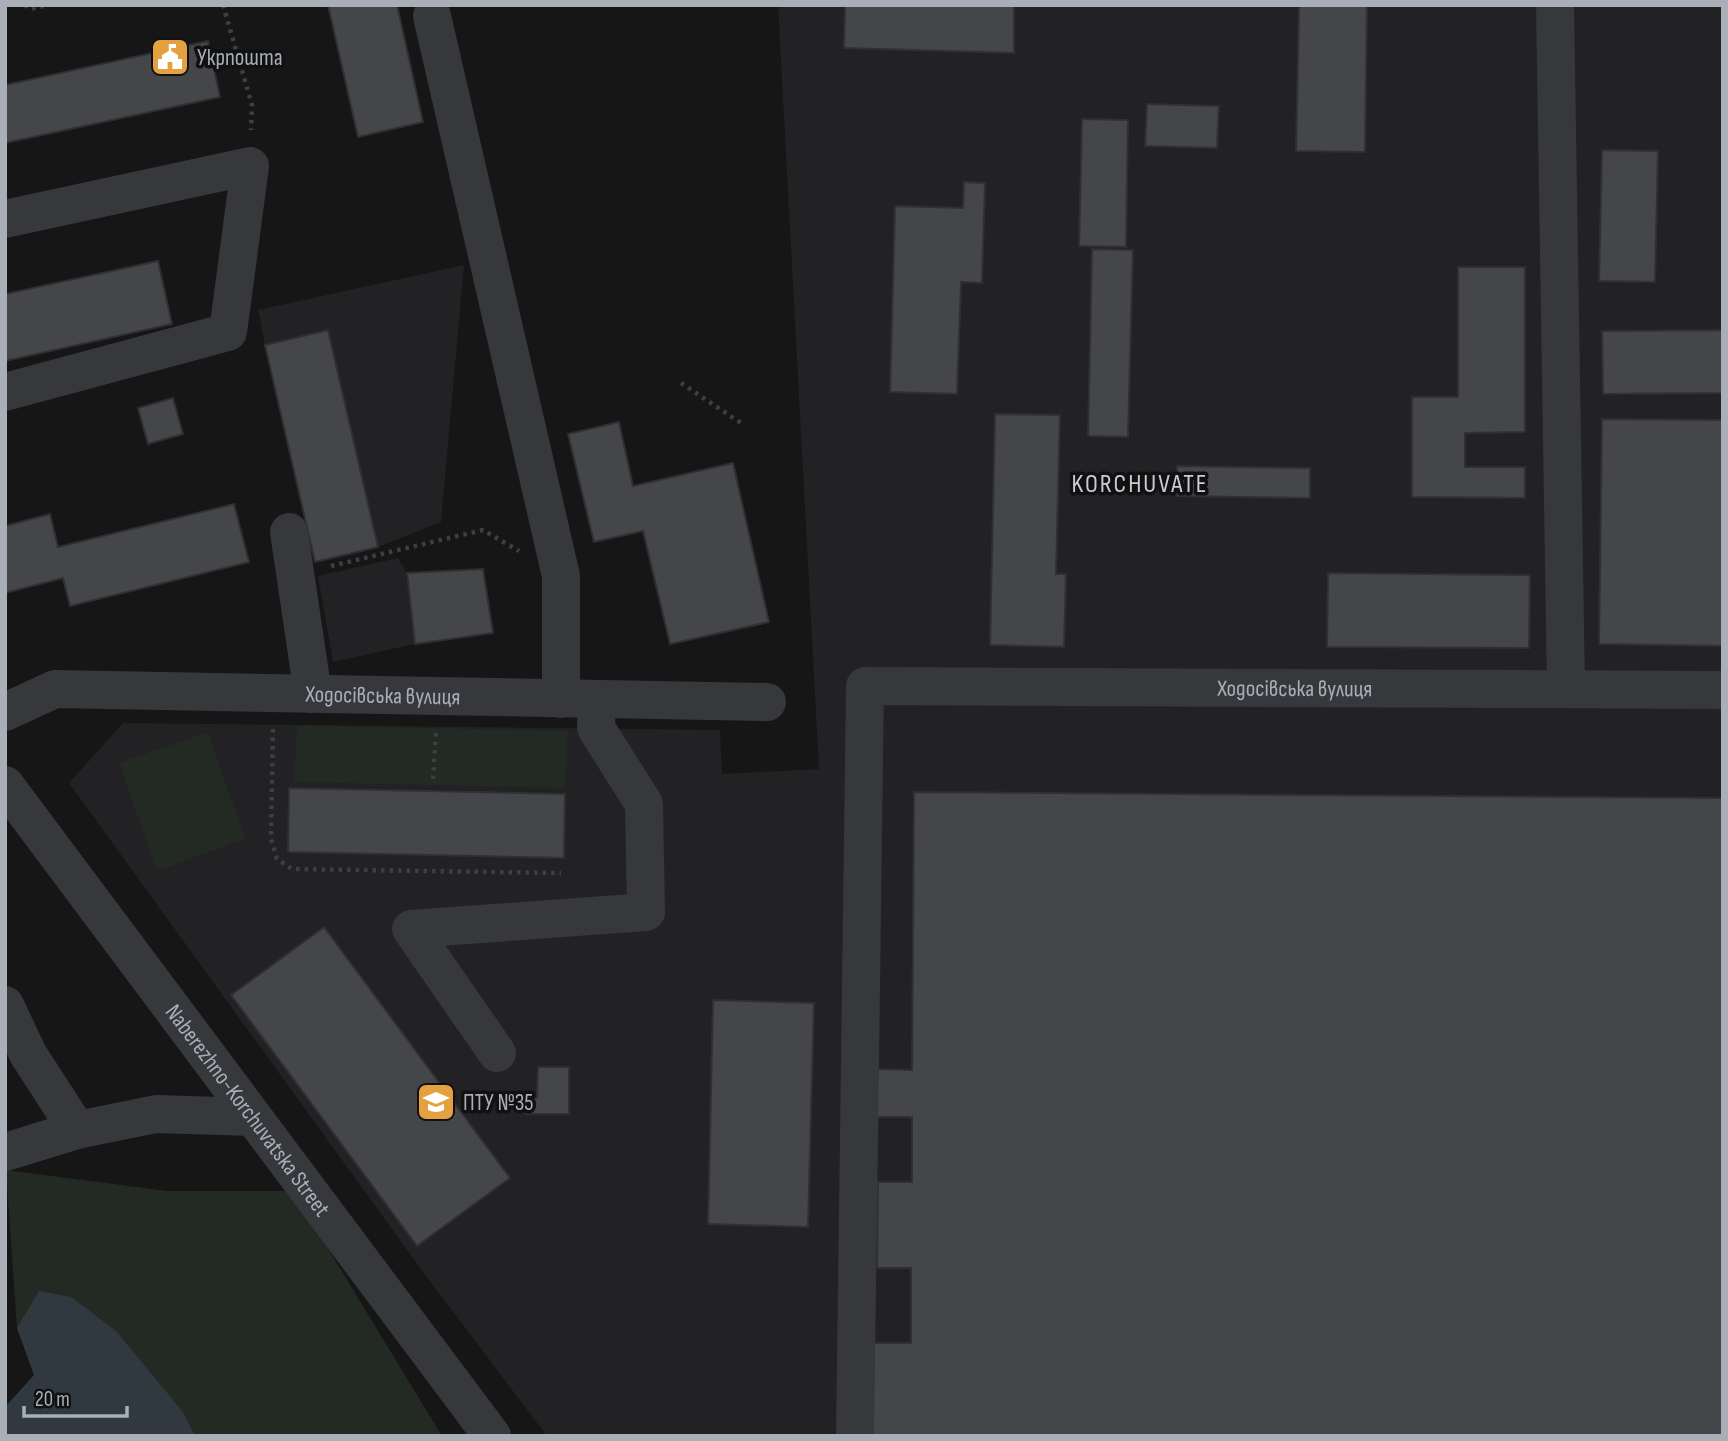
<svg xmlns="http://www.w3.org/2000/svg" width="1728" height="1441" font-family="'Sofia Sans Condensed',sans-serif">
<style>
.built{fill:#222224}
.green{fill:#222a23}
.water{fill:#30393f}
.building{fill:#45464a;stroke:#303033;stroke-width:2}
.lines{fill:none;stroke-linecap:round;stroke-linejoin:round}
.path{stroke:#3d3f43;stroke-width:4.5;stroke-dasharray:3.5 5;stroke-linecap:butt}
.minor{stroke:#37383c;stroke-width:38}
.labels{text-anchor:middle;stroke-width:7;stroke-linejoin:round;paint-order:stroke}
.poi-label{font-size:23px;fill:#a9aeb7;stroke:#111112;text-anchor:start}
.street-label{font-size:23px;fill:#a9aeb7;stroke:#111112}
.quarter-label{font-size:26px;letter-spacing:2px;fill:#c9cdd3;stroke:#111112}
</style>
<rect width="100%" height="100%" fill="#161617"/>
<path class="built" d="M 778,5 L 1723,5 L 1723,1436 L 547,1436 L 423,1272 L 69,783 L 123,723 L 720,730 L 722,774 L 819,769 Z
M 464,265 L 441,522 L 378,547 L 328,331 L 265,345 L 258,310 Z
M 398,558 L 407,573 L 415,644 L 333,662 L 318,576 Z"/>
<path class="green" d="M 297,725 L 568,731 L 565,788 L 294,782 Z
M 208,732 L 245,839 L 157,871 L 119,763 Z
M 6,1170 L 167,1191 L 293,1191 L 442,1436 L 81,1436 L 22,1389 L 34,1375 L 17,1328 Z"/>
<path class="water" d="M 39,1291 L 71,1297 L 116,1331 L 183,1412 L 195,1436 L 5,1436 L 5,1407 L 34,1375 L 17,1328 Z"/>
<path class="building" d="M 328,5 L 397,5 L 423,122 L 358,137 Z
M 845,5 L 1014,5 L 1014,53 L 844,48 Z
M 1299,5 L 1367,5 L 1365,152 L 1296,151 Z
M 208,41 L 220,97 L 5,143 L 5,85 Z
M 1147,104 L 1219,106 L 1217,148 L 1145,146 Z
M 1082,119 L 1128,120 L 1126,247 L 1079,246 Z
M 1602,150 L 1658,151 L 1655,282 L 1599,281 Z
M 964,182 L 985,183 L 982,283 L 961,282 L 957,394 L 890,392 L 895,206 L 963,208 Z
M 1092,249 L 1133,250 L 1128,437 L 1088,436 Z
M 158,261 L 172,324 L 5,361 L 5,294 Z
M 1458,267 L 1525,267 L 1525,432 L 1465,433 L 1465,467 L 1525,467 L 1525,498 L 1412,497 L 1412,397 L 1458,397 Z
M 328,330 L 378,547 L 315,562 L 265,345 Z
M 1723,330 L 1723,393 L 1603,394 L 1602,331 Z
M 173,398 L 183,434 L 148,444 L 138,408 Z
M 995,414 L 1060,415 L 1056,574 L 1066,574 L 1064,647 L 990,645 Z
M 1602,419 L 1723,420 L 1723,646 L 1599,644 Z
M 619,422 L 633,486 L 733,463 L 769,622 L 670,644 L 643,531 L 594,542 L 568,434 Z
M 1177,466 L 1310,468 L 1310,498 L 1176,496 Z
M 234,504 L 249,562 L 70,606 L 63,578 L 5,593 L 5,526 L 50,514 L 58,547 Z
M 483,569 L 493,633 L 415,644 L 407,573 Z
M 1328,573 L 1530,575 L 1529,648 L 1327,647 Z
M 289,788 L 565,794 L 564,858 L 288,852 Z
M 914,792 L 1723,798 L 1723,1436 L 871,1436 L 872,1343 L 911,1343 L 911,1268 L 877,1268 L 878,1182 L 912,1182 L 912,1117 L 875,1117 L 876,1069 L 912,1070 Z
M 324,927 L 510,1178 L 417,1246 L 231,995 Z
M 713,1000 L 814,1003 L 808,1227 L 708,1224 Z
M 538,1067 L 569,1067 L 569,1114 L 526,1114 L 526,1098 L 537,1098 Z"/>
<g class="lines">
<path class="path" d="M 25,5 L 30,9 L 48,5
M 223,5 L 252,105 L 251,130
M 681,383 L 741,423
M 331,566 L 483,530 L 519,551
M 273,729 L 271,839 L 277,859 L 292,869 L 561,873
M 433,779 L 436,732"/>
<g class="minor">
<path d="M 1555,5 L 1566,689"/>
<path d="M 432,16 L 561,576 L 561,699"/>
<path d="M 5,219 L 250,166 L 228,332 L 5,392"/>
<path d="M 289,532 L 313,694"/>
<path id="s1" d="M 5,712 L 55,689 L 767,702"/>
<path id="s2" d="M 5,785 L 492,1436"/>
<path d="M 5,1005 L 28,1054 L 77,1130"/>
<path d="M 497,1053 L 411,929 L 646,912 L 644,804 L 596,728 L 597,699"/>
<path d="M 5,1152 L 77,1130 L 156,1114 L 253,1117"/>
<path id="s3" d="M 855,1436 L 865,686 L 1723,690"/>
</g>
</g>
<defs>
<symbol id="civic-square" viewBox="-11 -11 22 22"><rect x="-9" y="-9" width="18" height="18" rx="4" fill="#e5a140" stroke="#111112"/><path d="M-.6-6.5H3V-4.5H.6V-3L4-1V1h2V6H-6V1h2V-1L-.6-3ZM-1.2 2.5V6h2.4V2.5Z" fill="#fff"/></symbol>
<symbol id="university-square" viewBox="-11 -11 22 22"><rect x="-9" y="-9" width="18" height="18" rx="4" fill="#e5a140" stroke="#111112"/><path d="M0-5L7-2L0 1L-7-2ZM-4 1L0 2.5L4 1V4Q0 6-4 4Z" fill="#fff"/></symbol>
</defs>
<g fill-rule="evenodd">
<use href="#civic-square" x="148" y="35" width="44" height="44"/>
<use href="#university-square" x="414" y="1080" width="44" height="44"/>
</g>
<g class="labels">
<g class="poi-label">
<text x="197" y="65">Укрпошта</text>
<text x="463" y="1110">ПТУ №35</text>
</g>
<g class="street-label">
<text dy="8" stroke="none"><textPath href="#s3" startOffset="1180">Ходосівська вулиця</textPath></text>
<text dy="8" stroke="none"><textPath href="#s1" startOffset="383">Ходосівська вулиця</textPath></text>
<text dy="8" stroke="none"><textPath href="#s2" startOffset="406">Naberezhno-Korchuvatska Street</textPath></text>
</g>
<g class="quarter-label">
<text x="1140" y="492">KORCHUVATE</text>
</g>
</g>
<rect width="1728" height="1441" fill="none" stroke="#a9aeb7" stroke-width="14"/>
<path d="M24 1406v10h103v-10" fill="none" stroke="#a9aeb7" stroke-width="3.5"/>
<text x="35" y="1406" font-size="21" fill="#a9aeb7" stroke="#111112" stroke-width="5" paint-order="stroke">20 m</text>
</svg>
